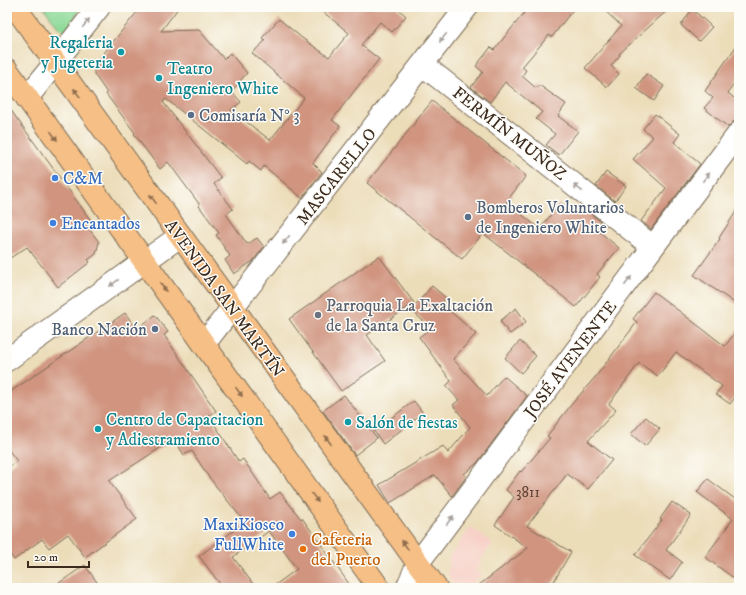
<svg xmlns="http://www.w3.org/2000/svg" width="746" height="595" font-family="'IM FELL DW Pica',serif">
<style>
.built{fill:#f7d1c7}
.green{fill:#8cd996;stroke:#64825a}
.building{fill:#d0947f}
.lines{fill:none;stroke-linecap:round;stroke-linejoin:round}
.minor-casing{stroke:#796954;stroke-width:24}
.major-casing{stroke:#796954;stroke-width:24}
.minor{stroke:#fff;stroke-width:22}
.major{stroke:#f5bf86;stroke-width:22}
.oneway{fill:#a79f9a}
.oneway2{fill:#8f6d4d}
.culture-dot{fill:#0f9aa8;stroke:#fdfcf7;stroke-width:1.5}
.service-dot{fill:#5c6f8a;stroke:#fdfcf7;stroke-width:1.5}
.shop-dot{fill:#3f7fe0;stroke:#fdfcf7;stroke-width:1.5}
.worship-dot{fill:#6b7280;stroke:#fdfcf7;stroke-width:1.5}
.food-dot{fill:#e8710a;stroke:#fdfcf7;stroke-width:1.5}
.labels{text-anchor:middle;stroke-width:3;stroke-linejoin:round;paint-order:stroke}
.number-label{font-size:15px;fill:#604436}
.culture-label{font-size:17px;fill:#0d838f;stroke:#fdfcf7;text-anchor:start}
.service-label{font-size:17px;fill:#4e5e75;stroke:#fdfcf7;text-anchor:start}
.street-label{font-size:17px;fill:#3b2a1e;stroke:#fdfcf7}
.shop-label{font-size:17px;fill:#366cbe;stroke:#fdfcf7;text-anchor:start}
.worship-label{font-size:17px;fill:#5b616d;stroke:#fdfcf7;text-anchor:start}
.food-label{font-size:17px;fill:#c56008;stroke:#fdfcf7;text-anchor:start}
</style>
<rect width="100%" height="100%" fill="#fdfcf7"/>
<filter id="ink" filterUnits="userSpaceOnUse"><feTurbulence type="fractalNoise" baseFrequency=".025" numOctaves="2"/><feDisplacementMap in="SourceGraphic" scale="8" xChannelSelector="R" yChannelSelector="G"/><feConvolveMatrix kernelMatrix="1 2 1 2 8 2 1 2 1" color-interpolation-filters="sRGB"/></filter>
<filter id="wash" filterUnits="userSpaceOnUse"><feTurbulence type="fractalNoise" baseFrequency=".012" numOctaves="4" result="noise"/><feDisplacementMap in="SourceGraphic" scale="16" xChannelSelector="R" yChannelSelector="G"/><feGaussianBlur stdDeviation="0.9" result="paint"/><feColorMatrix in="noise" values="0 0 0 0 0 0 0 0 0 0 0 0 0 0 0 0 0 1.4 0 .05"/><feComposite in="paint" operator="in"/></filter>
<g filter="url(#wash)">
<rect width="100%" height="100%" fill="#ecddb9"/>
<path class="built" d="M 471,527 L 493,543 L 480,561 L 482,565 L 476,566 L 482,576 L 465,588 L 457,588 L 448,577 L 449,557 Z"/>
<path class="green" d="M 43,7 L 81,7 L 68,28 L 65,31 L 61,30 L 58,27 Z"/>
<g id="blocks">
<path class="building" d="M 141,7 L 179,7 L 161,31 L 199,30 L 224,59 L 230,53 L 247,73 L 239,82 L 240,83 L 231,91 L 241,102 L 231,110 L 270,140 L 304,98 L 252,53 L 265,41 L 262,38 L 279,19 L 302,38 L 329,57 L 349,33 L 317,7 L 396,7 L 406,16 L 392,32 L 380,22 L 361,45 L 379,59 L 332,120 L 340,126 L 313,163 L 322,172 L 302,198 L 264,166 L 261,171 L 249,161 L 247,164 L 166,99 L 163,102 L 221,178 L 214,184 L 233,209 L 226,214 L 247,244 L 257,238 L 264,247 L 253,261 L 234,274 L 225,260 L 230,256 L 216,235 L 219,233 L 199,206 L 200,205 L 168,162 L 160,169 L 134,134 L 135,133 L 106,94 L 107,93 L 94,74 L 94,68 L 96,63 Z
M 529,7 L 575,7 L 552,37 L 549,35 L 522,67 L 526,70 L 522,76 L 536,88 L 539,85 L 566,104 L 558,116 L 578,131 L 559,155 L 546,145 L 555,134 L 536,119 L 542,112 L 505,82 L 490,102 L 471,87 L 483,72 L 476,66 L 491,47 L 494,50 Z
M 601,7 L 671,7 L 619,54 L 620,55 L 611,66 L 619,74 L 607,87 L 585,68 L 621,26 Z
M 692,9 L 712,27 L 699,41 L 681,25 Z
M 739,42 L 739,76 L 728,93 L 739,102 L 739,116 L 728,127 L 704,108 L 713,98 L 705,91 Z
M 646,74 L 664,86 L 654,101 L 636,88 Z
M 432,101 L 526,176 L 506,202 L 540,229 L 559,204 L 574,215 L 581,206 L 600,221 L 595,228 L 619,248 L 597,274 L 600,277 L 576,307 L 483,233 L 462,259 L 367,183 Z
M 7,105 L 92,222 L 87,226 L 99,242 L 96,254 L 88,260 L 90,262 L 58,287 L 27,247 L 7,260 Z
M 655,114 L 680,134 L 674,142 L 700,164 L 651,229 L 641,221 L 666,188 L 633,159 L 653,137 L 643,129 Z
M 606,172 L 626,186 L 615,201 L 596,186 Z
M 739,207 L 739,306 L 694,275 L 720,239 L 719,238 Z
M 379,256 L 414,303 L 367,335 L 385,361 L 341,391 L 289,319 Z
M 432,286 L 446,298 L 441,303 L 476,334 L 453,359 L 487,396 L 504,376 L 527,396 L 477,463 L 464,474 L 466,477 L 452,496 L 435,475 L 390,503 L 379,485 L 443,446 L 448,453 L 470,427 L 453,405 L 459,400 L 446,386 L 451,381 L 419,337 L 431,328 L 411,310 Z
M 654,292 L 725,346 L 739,328 L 739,399 L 736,396 L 730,404 L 716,394 L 722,386 L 676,352 L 658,376 L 639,363 L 609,404 L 616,410 L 588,441 L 612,460 L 588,489 L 567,474 L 527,526 L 571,552 L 550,588 L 475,588 L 528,548 L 495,525 L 514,497 L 506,490 L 520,471 L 521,472 L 550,438 L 547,436 L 571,405 L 597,375 L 637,322 L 633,319 Z
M 516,308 L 526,322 L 510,334 L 500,321 Z
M 125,313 L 137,329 L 155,315 L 168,332 L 164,335 L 216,411 L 209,416 L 239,462 L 243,459 L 270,499 L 280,492 L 301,519 L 302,518 L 352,588 L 271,588 L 297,569 L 269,531 L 233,557 L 256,588 L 223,588 L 199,556 L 244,523 L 242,520 L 243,520 L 208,476 L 192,451 L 184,455 L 174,439 L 109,481 L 137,519 L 85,557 L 68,534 L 49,548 L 42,539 L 14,560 L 7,550 L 7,468 L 17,461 L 7,448 L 7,394 Z
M 520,341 L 536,356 L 521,373 L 505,358 Z
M 344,395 L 377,438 L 355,455 L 323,411 Z
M 414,401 L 423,413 L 383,444 L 374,431 Z
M 646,417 L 660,429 L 645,446 L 631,434 Z
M 708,479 L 739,502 L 739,582 L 705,557 L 733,519 L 697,492 Z
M 672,502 L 691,515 L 666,550 L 682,562 L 670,580 L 635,555 L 662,520 L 660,519 Z
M 85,565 L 101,588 L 52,588 Z"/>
</g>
</g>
<g filter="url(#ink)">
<use href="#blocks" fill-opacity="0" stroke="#796954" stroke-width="1"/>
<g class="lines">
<defs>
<path id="minor" d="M 423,65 L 653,247
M 27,98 L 99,7
M 204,344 L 467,7
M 7,360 L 180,236
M 407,588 L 418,563 L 653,247 L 739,133"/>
<path id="major" d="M 15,7 L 436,588
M 7,70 L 379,588"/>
</defs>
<use href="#minor" class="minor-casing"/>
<use href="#major" class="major-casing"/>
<use href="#minor" class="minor"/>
<use href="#major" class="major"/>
</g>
<defs><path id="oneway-solid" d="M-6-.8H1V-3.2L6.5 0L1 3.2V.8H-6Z"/></defs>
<g class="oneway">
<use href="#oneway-solid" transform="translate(86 23) rotate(-52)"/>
<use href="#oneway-solid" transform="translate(443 38) rotate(128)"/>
<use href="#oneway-solid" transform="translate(706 177) rotate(-53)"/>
<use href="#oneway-solid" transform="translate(578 188) rotate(-142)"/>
<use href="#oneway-solid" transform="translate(286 240) rotate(128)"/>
<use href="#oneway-solid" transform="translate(628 281) rotate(-53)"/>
<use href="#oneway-solid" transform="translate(114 283) rotate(144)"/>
<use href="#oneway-solid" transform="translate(450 520) rotate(-53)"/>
</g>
<g class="oneway2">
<use href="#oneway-solid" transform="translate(77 93) rotate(-126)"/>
<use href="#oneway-solid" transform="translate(54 136) rotate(54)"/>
<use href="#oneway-solid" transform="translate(153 199) rotate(-126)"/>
<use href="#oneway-solid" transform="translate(163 287) rotate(54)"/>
<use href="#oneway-solid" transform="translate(239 392) rotate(54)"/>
<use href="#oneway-solid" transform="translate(328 440) rotate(-126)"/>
<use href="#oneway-solid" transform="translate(315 498) rotate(54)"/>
<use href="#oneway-solid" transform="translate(405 545) rotate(-126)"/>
</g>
</g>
<g class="culture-dot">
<circle cx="121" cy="52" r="4"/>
<circle cx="159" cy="78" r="4"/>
<circle cx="348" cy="422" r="4"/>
<circle cx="98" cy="429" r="4"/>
</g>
<g class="service-dot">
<circle cx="191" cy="115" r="4"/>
<circle cx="468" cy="217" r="4"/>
<circle cx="155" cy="329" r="4"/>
</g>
<g class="shop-dot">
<circle cx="55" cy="178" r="4"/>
<circle cx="53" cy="223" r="4"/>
<circle cx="292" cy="534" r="4"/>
</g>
<circle class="worship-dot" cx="318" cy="315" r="4"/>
<circle class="food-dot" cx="303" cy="549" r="4"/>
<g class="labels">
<g class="number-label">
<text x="528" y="497">3811</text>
</g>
<g class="culture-label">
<text x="113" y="48" text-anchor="end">Regaleria<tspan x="113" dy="20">y Jugeteria</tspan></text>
<text x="167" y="74">Teatro<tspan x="167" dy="20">Ingeniero White</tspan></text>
<text x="106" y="425">Centro de Capacitacion<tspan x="106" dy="20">y Adiestramiento</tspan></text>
<text x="356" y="428">Salón de fiestas</text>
</g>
<g class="service-label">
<text x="199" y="121">Comisaría N° 3</text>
<text x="476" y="213">Bomberos Voluntarios<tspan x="476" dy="20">de Ingeniero White</tspan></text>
<text x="147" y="335" text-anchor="end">Banco Nación</text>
</g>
<g class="street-label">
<text transform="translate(510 133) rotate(38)" y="6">FERMÍN MUÑOZ</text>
<text transform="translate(336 176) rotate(-52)" y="6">MASCARELLO</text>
<text transform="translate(225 298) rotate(54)" y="6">AVENIDA SAN MARTÍN</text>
<text transform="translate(570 359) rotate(-53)" y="6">JOSÉ AVENENTE</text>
</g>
<g class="shop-label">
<text x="63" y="184">C&amp;M</text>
<text x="61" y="229">Encantados</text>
<text x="284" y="530" text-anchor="end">MaxiKiosco<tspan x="284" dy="20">FullWhite</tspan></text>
</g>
<g class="worship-label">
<text x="326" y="311">Parroquia La Exaltación<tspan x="326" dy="20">de la Santa Cruz</tspan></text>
</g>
<g class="food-label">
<text x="311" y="545">Cafeteria<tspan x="311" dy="20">del Puerto</tspan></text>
</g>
</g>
<rect width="746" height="595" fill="none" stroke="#fdfcf7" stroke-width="24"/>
<path d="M28 561v6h61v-6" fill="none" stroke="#3b2a1e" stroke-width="2"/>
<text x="34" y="561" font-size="12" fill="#3b2a1e" stroke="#fdfcf7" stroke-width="3" paint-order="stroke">20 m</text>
</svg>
